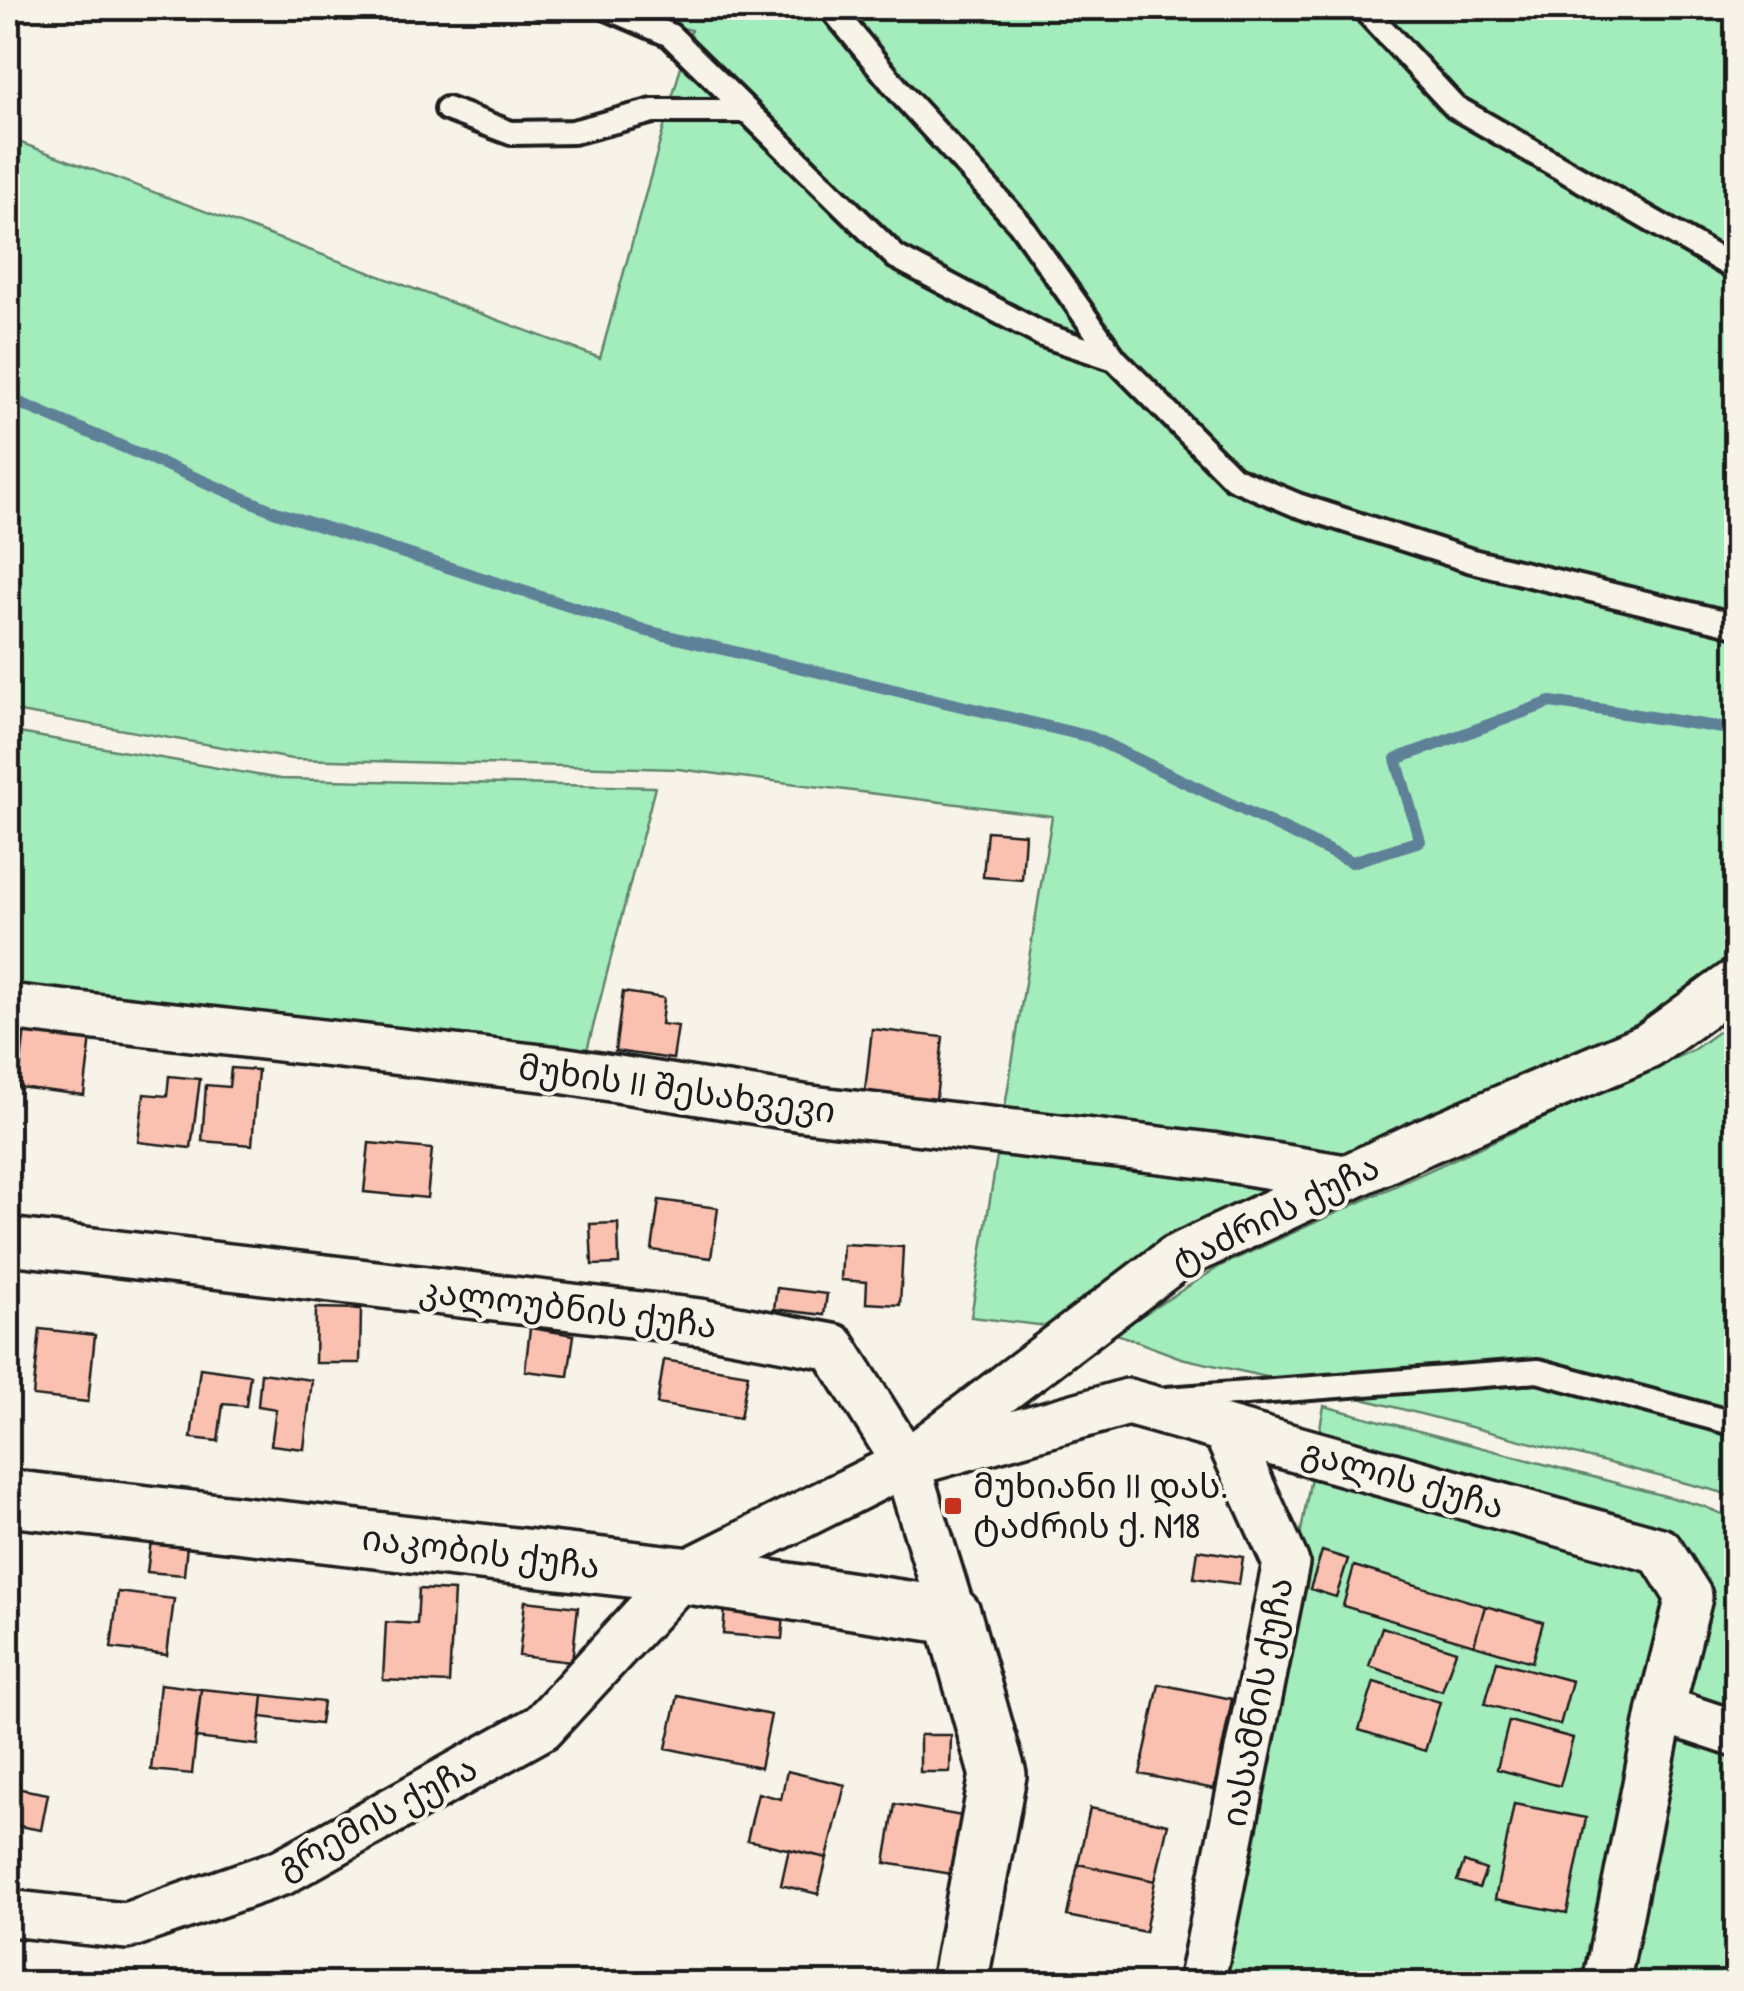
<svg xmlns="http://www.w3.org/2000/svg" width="1744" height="1991" font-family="'Patrick Hand','Noto Sans Georgian',sans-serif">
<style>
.green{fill:#a3ecbb;stroke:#60846c;stroke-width:2.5}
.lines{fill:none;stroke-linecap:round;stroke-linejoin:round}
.stream{stroke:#5e8198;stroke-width:12}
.building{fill:#fac1b0;stroke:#1c1c1c;stroke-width:2.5}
.lane-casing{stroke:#1c1c1c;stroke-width:30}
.street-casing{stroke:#1c1c1c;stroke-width:52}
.secondary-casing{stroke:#1c1c1c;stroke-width:62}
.lane{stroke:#f7f3e8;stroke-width:22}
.street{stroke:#f7f3e8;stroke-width:45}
.secondary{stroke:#f7f3e8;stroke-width:55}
.poi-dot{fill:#c8321e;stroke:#f7f3e8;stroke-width:4}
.labels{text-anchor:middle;stroke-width:8;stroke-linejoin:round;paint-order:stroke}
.street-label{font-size:35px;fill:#1c1c1c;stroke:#f7f3e8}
.poi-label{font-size:35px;fill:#1c1c1c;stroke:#f7f3e8;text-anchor:start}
</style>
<rect width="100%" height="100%" fill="#f7f3e8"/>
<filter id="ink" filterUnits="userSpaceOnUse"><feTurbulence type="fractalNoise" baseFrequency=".01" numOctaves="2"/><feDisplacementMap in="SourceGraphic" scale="20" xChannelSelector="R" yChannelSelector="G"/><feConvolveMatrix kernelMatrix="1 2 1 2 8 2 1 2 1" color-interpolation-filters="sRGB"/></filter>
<g filter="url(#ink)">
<path class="green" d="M 611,8 L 1736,8 L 1736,955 L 1631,1028 L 1170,1235 L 1055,1327 L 971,1317 L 1052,816 L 678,769 L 292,759 L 8,710 L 8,138 L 600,358 L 691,30 Z
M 8,731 L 280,779 L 655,787 L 584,1062 L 8,995 Z
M 1736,1019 L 1736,1500 L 1720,1492 L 1340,1393 L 1181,1358 L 1114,1333 L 1222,1265 L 1693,1050 Z
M 1324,1406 L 1703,1506 L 1736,1520 L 1736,1983 L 1218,1984 Z"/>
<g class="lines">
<path class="stream" d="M 8,398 L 276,512 L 647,631 L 1091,737 L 1352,862 L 1420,841 L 1396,759 L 1551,702 L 1736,730"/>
</g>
<path class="building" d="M 987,831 L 1025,834 L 1022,880 L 983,877 Z
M 623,992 L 664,998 L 661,1024 L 678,1026 L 673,1059 L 615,1051 Z
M 25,1029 L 91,1037 L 84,1095 L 18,1087 Z
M 872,1029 L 943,1037 L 935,1108 L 864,1100 Z
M 231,1068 L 258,1070 L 252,1145 L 202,1141 L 206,1085 L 229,1087 Z
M 169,1076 L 200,1079 L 191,1148 L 138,1142 L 144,1094 L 167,1096 Z
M 369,1143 L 432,1149 L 427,1198 L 364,1192 Z
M 659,1200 L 718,1208 L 711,1258 L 652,1250 Z
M 618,1223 L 619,1264 L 592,1265 L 590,1224 Z
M 843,1244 L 903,1247 L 900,1305 L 866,1303 L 867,1282 L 841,1280 Z
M 777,1288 L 827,1294 L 824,1315 L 774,1309 Z
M 316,1308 L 361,1309 L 360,1363 L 315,1363 Z
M 530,1328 L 574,1335 L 568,1376 L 525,1371 Z
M 40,1329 L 95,1335 L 88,1402 L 33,1396 Z
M 664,1360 L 748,1374 L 740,1418 L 657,1404 Z
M 200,1368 L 250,1375 L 246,1406 L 223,1404 L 218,1441 L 191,1438 Z
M 261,1373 L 312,1380 L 304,1449 L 271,1445 L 276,1409 L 258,1406 Z
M 151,1541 L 187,1545 L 184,1575 L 147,1572 Z
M 1198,1550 L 1243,1557 L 1239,1584 L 1194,1578 Z
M 1322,1551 L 1348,1559 L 1336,1597 L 1310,1589 Z
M 1354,1566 L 1485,1606 L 1474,1645 L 1343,1606 Z
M 419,1589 L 454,1591 L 449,1683 L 383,1680 L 386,1622 L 417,1624 Z
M 118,1592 L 174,1599 L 167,1655 L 111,1648 Z
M 525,1601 L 578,1607 L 572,1662 L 519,1656 Z
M 1485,1606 L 1543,1622 L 1532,1662 L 1474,1645 Z
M 725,1608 L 784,1614 L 782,1639 L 723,1634 Z
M 1382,1627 L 1456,1651 L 1442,1691 L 1369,1666 Z
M 1497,1661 L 1572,1681 L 1560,1725 L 1485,1704 Z
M 1374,1682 L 1440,1702 L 1425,1751 L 1359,1730 Z
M 160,1684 L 201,1689 L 192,1774 L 151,1770 Z
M 1159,1684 L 1232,1699 L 1214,1789 L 1140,1774 Z
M 201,1689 L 263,1695 L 258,1745 L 195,1738 Z
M 263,1695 L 323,1702 L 320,1724 L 261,1717 Z
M 678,1696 L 771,1715 L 760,1768 L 666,1748 Z
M 1509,1721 L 1573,1738 L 1560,1786 L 1497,1769 Z
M 920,1735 L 951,1735 L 950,1772 L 920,1772 Z
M 787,1771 L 845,1785 L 827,1858 L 747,1840 L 758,1793 L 781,1799 Z
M 10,1787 L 48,1794 L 41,1830 L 8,1824 Z
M 895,1804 L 962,1816 L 952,1874 L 885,1863 Z
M 1514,1804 L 1586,1818 L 1567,1913 L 1495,1899 Z
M 1090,1808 L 1168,1824 L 1155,1881 L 1078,1864 Z
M 789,1849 L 827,1858 L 818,1894 L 781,1885 Z
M 1464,1862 L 1486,1870 L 1479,1888 L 1457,1881 Z
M 1078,1864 L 1155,1881 L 1145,1932 L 1067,1916 Z"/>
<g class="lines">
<defs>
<path id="lane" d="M 607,8 L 670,35 L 896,257 L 1043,335 L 1115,359
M 831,8 L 904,97 L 1020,224 L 1115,359 L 1233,478 L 1297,505 L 1472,561 L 1736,625
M 1363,8 L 1455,107 L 1736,269
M 447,109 L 511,133 L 573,132 L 653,111 L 746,111
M 1167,1399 L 1538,1371 L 1736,1424"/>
<path id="street" d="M 8,1007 L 560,1070 L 803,1108 L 1211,1156 L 1345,1178
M 8,1241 L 700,1322 L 833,1347 L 906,1463 L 953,1616
M 928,1458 L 1128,1402 L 1660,1551 L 1689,1597 L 1661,1709 L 1606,1984
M 1661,1709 L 1736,1734
M 8,1913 L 126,1926 L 282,1872 L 542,1727 L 682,1575 L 906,1463 L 1176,1258 L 1424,1142 L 1648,1046 L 1736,982
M 1201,1984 L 1286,1563 L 1225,1429"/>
<path id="secondary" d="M 8,1498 L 682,1575 L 953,1616 L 998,1775 L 959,1984"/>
</defs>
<use href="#lane" class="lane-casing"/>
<use href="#street" class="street-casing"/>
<use href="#secondary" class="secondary-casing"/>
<use href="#lane" class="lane"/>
<use href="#street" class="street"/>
<use href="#secondary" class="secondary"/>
</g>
</g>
<rect class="poi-dot" x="943" y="1496" width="20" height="20" rx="5"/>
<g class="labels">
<g class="street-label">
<text transform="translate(677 1089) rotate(8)" y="12">მუხის II შესახვევი</text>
<text transform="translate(1275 1214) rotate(-26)" y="12">ტაძრის ქუჩა</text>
<text transform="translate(568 1308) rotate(7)" y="12">კალოუბნის ქუჩა</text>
<text transform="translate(1403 1479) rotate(16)" y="12">გალის ქუჩა</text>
<text transform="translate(481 1552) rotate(7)" y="12">იაკობის ქუჩა</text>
<text transform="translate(1257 1702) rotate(-79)" y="12">იასამნის ქუჩა</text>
<text transform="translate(377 1817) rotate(-28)" y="12">გრემის ქუჩა</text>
</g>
<g class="poi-label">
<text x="973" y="1498">მუხიანი II დას.<tspan x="973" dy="40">ტაძრის ქ. N18</tspan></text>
</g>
</g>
<rect width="1744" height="1991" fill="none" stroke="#f7f3e8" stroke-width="40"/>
<rect x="20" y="20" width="1704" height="1951" fill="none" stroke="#1c1c1c" stroke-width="4" filter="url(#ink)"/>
</svg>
